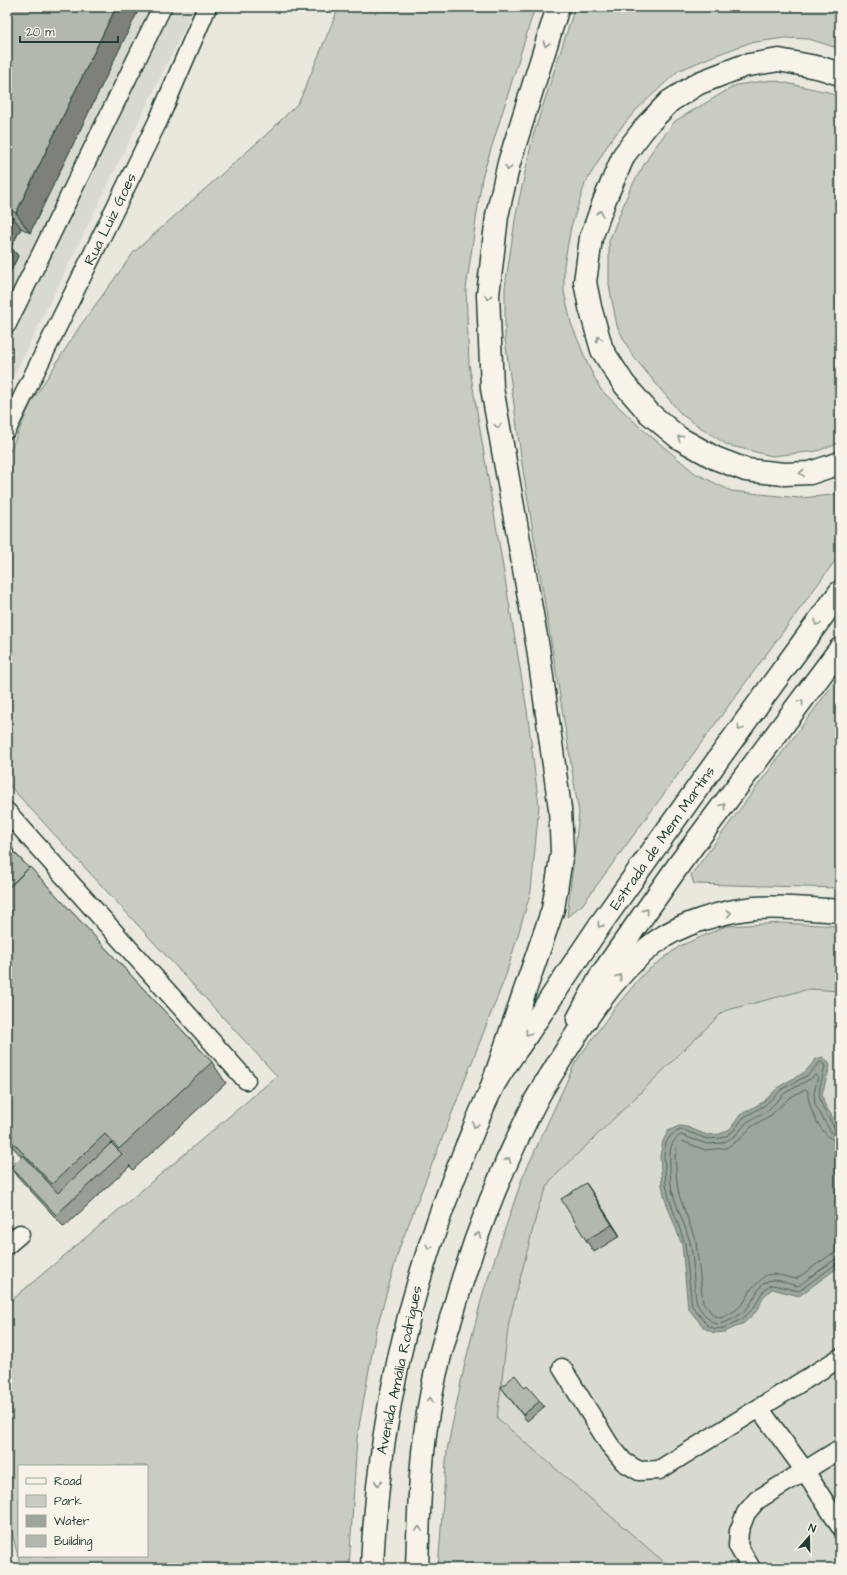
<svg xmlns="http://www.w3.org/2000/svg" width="847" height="1575" font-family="'Architects Daughter',sans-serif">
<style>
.built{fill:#d9dacf}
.green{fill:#c8ccc1;stroke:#74847a;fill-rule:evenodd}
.water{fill:#9ca69c;stroke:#6a7c72}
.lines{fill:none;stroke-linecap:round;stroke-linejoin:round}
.shore{stroke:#51675e;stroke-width:1}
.lane-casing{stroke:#1f3d34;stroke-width:21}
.primary-casing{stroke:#1f3d34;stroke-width:25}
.highway-casing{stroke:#1f3d34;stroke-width:25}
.lane{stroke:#f7f3e8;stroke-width:18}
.primary{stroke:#f7f3e8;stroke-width:22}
.highway{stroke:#f7f3e8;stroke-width:22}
.wall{fill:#999e96;stroke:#1f3d34}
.shaded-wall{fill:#7d817a;stroke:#1f3d34}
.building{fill:#b2b8ae;stroke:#1f3d34}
.oneway{stroke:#8b988e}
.labels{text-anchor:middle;stroke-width:3.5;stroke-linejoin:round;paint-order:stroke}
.street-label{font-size:15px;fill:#1f3d34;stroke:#f7f3e8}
</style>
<rect width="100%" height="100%" fill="#eae8dd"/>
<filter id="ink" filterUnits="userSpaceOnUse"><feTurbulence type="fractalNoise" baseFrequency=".025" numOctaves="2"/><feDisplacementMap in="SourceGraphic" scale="8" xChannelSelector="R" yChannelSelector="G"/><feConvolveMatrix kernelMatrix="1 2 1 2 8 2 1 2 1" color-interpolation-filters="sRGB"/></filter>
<g filter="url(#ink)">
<path class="built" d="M 7,7 L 195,7 L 7,390 Z
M 809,989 L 840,991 L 840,1568 L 671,1568 L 497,1418 L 509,1322 L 539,1205 L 550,1181 L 724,1011 Z"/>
<path class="green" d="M 339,7 L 535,7 L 482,178 L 466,289 L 469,364 L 527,710 L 539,806 L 531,891 L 506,975 L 400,1246 L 376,1330 L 357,1438 L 349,1568 L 21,1568 L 7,1513 L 7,1304 L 277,1076 L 7,783 L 7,458 L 31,403 L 80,326 L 134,252 L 268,133 L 299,102 ZM 19,1466 L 147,1466 L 147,1556 L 19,1556 Z
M 575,7 L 840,7 L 840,49 L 809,39 L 785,38 L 749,43 L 711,57 L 678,71 L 636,110 L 610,141 L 585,184 L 571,227 L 564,265 L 564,291 L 571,323 L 588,365 L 601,390 L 640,427 L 695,473 L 731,491 L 799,498 L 833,495 L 840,492 L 840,554 L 583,904 L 567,917 L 579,813 L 522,464 L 505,339 L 505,287 L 516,214 L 533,136 Z
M 772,80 L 828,92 L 840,98 L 840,443 L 817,451 L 772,456 L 727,445 L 682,415 L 632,355 L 617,326 L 609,285 L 609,241 L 630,189 L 652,151 L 675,121 L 736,85 Z
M 840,675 L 840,888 L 694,884 L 691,875 Z
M 782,923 L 840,926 L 840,991 L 809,989 L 724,1011 L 550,1181 L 539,1205 L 509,1322 L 497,1418 L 671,1568 L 438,1568 L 447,1450 L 465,1363 L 483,1293 L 522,1179 L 575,1063 L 613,1010 L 644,973 L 680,946 L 726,926 Z"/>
<path class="water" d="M 822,1057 L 828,1061 L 830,1066 L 822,1094 L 824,1103 L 840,1130 L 840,1266 L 799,1296 L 772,1289 L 763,1297 L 758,1310 L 744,1323 L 725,1332 L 714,1333 L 704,1328 L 688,1308 L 682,1245 L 665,1199 L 662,1185 L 660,1156 L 663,1141 L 668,1131 L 679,1126 L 687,1127 L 707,1135 L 720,1134 L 726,1131 L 731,1128 L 740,1115 L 763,1102 L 780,1086 L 805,1072 L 816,1059 Z"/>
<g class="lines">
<path class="shore" d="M 840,1131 C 834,1130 833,1125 830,1120 C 814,1094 819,1094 825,1066 L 824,1064 L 820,1062 L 808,1075 L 782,1089 L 765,1105 L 743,1118 L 734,1130 L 728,1135 L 721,1138 L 707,1139 L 686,1131 L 680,1130 L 671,1135 L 666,1143 L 664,1156 L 666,1184 L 669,1198 L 685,1244 L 692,1306 L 707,1325 L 715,1329 L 724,1328 L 742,1319 L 754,1308 L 761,1294 L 769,1286 L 773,1285 L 799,1291 L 836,1264 L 840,1263
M 840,1136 L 835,1135 L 831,1132 L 815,1105 L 814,1093 L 818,1077 L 815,1075 L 810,1079 L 785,1093 L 768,1110 L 747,1122 L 737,1134 L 730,1139 L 722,1143 L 707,1144 L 681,1135 C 670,1141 669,1152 670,1164 C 670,1175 670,1186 674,1197 C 678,1212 686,1227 690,1242 C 695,1262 692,1283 697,1303 C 699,1309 708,1320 714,1323 C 724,1327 745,1313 750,1304 C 756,1296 758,1285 768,1281 C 776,1277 789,1285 798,1286 L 834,1260 L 840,1258
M 840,1142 C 822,1141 807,1106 808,1091 L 805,1089 L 789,1098 L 771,1115 L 751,1127 L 740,1139 L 726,1148 L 705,1150 L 682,1141 L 677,1146 L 675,1156 L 677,1183 L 679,1195 L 696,1242 L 703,1302 L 713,1315 L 721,1318 L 736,1310 L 745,1301 L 752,1288 L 766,1275 L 774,1274 L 796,1279 L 830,1255 L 840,1252"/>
<defs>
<path id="lane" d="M 7,324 L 162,7
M 7,429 L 159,119 L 207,7
M 7,812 L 246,1080
M 7,1245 L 20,1234
M 562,1368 L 609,1444 L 624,1462 L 639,1471 L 659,1470 L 840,1358
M 759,1408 L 805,1471 L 840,1526
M 751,1568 L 738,1546 L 739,1531 L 746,1513 L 757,1500 L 840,1449"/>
<path id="primary" d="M 578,1019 L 602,974 L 680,863 L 840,649
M 372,1568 C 378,1420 409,1285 466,1148 C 474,1129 481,1110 490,1092 C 499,1072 514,1054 526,1036 C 550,999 575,962 600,925 C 679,813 759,702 840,592
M 417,1568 C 419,1511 420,1453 431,1396 C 436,1368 444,1339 453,1312 C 475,1233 506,1157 544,1085"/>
<path id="highway" d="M 840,74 L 821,68 L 779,60 L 743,66 L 699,83 L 670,101 L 647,125 L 624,155 L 605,199 L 591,238 L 585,282 L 590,307 L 602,350 L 624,384 L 649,413 L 679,438 L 715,458 L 746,470 L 784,474 L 810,473 L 840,463
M 491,1089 L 553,909 L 562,852 L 560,809 L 538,648 L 492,388 L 488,295 L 497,216 L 509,163 L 558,7
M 535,1101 C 569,1047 602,984 653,944 C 678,924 723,911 755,908 C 783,906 812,909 840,911"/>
</defs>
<use href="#lane" class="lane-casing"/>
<use href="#primary" class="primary-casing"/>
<use href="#highway" class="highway-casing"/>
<use href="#lane" class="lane"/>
<use href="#primary" class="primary"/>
<use href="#highway" class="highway"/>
</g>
<path class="wall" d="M 7,7 L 30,233 L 21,228 L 11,247 L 18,256 L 7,279 Z
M 7,841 L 14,850 L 13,851 L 212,1062 L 226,1083 L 133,1170 L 129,1165 L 130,1166 L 64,1227 L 19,1178 L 11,1167 L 22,1157 L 7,1141 Z
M 586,1183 L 594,1195 L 620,1236 L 594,1252 L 586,1240 Z
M 501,1387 L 525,1388 L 540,1401 L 544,1407 L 527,1421 Z"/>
<path class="shaded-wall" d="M 116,7 L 140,7 L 30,233 L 16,213 Z
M 13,217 L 21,228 L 11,247 L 18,256 L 7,279 L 7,228 Z
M 586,1183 L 594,1195 L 620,1236 L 612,1225 Z"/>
<path class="building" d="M 7,7 L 116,7 L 16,213 L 7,208 Z
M 7,214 L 13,217 L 7,228 Z
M 7,244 L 10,245 L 7,251 Z
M 7,841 L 10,845 L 8,846 L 7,845 Z
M 7,845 L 29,868 L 7,889 Z
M 30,867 L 212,1062 L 119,1149 L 105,1134 L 52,1184 L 7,1136 L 7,889 Z
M 111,1143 L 122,1154 L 56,1215 L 11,1167 L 23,1155 L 58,1193 Z
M 586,1183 L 612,1225 L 586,1240 L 561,1199 Z
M 515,1375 L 525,1388 L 527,1386 L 540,1401 L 523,1415 L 501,1387 Z"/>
<defs><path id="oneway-chevron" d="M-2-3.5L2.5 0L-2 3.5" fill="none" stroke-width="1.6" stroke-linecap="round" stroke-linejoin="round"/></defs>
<g class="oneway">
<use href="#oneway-chevron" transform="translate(546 44) rotate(107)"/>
<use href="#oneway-chevron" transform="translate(508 168) rotate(104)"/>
<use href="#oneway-chevron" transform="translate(600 213) rotate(-71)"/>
<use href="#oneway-chevron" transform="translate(488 297) rotate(91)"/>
<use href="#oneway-chevron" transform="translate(599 339) rotate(-106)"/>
<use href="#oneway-chevron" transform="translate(498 426) rotate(80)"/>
<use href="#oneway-chevron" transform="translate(680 438) rotate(-146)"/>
<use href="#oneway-chevron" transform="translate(802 473) rotate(177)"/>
<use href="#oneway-chevron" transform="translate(817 623) rotate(126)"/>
<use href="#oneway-chevron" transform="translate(801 702) rotate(-53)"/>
<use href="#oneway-chevron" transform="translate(740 728) rotate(126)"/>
<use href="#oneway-chevron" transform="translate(723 806) rotate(-53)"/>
<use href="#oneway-chevron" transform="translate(646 911) rotate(-55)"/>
<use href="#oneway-chevron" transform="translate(729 913) rotate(-12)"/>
<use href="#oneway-chevron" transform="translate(600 925) rotate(125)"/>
<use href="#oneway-chevron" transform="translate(619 977) rotate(-52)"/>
<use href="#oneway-chevron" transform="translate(528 1033) rotate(123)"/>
<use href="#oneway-chevron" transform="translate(475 1125) rotate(113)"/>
<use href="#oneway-chevron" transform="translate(508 1160) rotate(-66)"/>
<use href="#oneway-chevron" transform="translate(478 1235) rotate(-69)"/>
<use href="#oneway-chevron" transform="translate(429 1247) rotate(107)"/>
<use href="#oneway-chevron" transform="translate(430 1400) rotate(-80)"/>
<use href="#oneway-chevron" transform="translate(378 1483) rotate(95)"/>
<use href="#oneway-chevron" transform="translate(419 1529) rotate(-88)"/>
</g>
</g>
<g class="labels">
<g class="street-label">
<text transform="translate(110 219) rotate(-64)" y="5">Rua Luiz Goes</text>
<text transform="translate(662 838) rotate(-55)" y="5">Estrada de Mem Martins</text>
<text transform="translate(399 1370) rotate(-78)" y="5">Avenida Amália Rodrigues</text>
</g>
</g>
<rect width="847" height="1575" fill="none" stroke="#f7f3e8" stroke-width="24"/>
<rect x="12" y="12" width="823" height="1551" fill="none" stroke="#1f3d34" stroke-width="1.5" filter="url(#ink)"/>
<rect x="18" y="1465" width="130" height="92" fill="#f7f3e8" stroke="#a1aaa0"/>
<rect x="26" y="1478" width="20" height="6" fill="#f7f3e8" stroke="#a1aaa0"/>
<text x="54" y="1485" font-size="12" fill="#1f3d34">Road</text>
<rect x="26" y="1495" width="20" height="12" fill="#c8ccc1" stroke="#a1aaa0"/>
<text x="54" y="1505" font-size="12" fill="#1f3d34">Park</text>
<rect x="26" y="1515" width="20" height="12" fill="#9ca69c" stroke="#a1aaa0"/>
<text x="54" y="1525" font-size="12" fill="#1f3d34">Water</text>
<rect x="26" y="1535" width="20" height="12" fill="#b2b8ae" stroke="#a1aaa0"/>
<text x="54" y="1545" font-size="12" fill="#1f3d34">Building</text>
<g transform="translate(809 1537) rotate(20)" stroke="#f7f3e8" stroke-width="3" paint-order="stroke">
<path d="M0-3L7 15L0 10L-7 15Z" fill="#1f3d34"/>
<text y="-6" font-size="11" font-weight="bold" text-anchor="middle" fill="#1f3d34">N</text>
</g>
<path d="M20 36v6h98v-6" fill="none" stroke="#1f3d34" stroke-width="2"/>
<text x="26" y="36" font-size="12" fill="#1f3d34" stroke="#f7f3e8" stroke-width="3" paint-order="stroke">20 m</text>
</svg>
